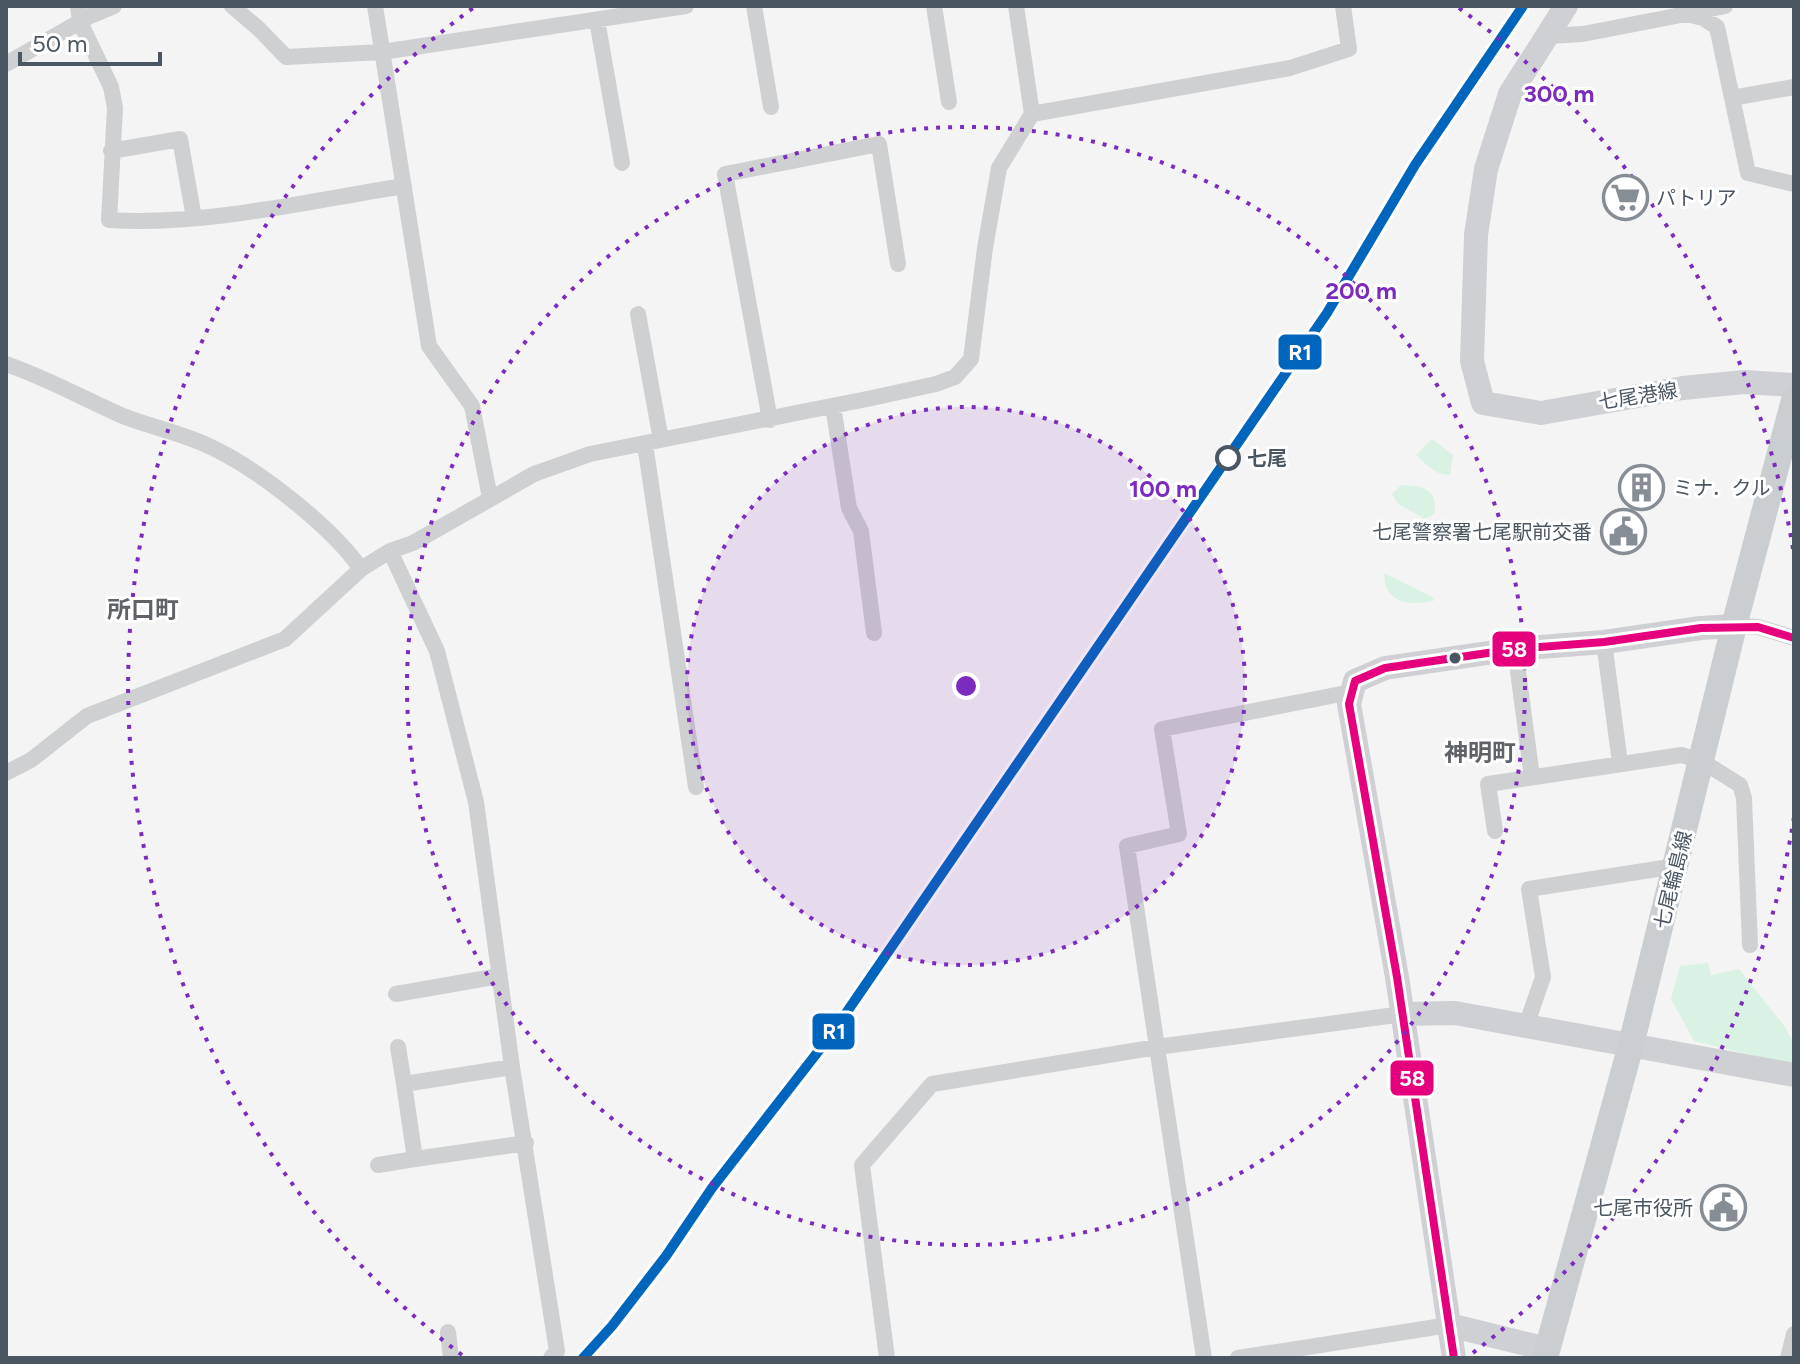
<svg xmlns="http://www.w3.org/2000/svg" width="1800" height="1364" font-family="Figtree,'Noto Sans JP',sans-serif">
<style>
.green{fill:#d9f2e3}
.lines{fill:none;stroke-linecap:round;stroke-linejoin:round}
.street{stroke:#ced0d2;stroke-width:16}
.secondary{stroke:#ced0d4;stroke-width:24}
.primary{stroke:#caced1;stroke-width:26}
.rail-casing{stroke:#c9cacc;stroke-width:9}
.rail{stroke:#fff;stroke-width:6;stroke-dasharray:18;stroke-linecap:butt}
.bus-1-casing{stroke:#fff;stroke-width:14}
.bus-1{stroke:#e5007d;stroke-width:8}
.rail-1-casing{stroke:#fff;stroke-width:16}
.rail-1{stroke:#0065bd;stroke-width:10}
.ring{fill:none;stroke:#7b2cbf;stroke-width:4;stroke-dasharray:4 8}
.stop-dot{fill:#fff;stroke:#4a5661;stroke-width:4}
.bus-dot{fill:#4a5661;stroke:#fff;stroke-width:3}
.labels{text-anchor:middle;stroke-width:6;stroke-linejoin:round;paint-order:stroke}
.poi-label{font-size:20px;fill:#4a5661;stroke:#fff;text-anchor:start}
.street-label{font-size:20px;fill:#4a5661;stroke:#fff}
.stop-label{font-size:20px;font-weight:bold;fill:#4a5661;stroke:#fff;text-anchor:start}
.quarter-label{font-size:24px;font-weight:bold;fill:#5f6368;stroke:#fff}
.centre{fill:#7b2cbf;stroke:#fff;stroke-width:4}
.ring-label{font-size:24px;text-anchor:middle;font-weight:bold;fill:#7b2cbf;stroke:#fff;stroke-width:6;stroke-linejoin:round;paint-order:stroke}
.line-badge{stroke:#fff;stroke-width:3}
.badge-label{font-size:22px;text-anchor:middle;font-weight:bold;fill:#fff}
</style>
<rect width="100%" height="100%" fill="#f4f4f4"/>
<path class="green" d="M 1432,439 L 1453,455 L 1450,475 C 1435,475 1426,464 1416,455 Z
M 1401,485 C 1421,485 1440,490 1434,514 L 1425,519 L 1398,504 L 1392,494 Z
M 1384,573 L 1434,598 L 1433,601 C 1408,606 1385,604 1384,573 Z
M 1708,963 L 1711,975 L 1739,969 L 1785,1027 L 1794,1044 L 1794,1065 L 1694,1041 L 1671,999 L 1680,966 Z"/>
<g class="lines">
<path class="street" d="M 78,6 L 80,22 L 111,87 L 115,108 L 109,220 C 206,226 308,201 404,186
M 232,6 L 259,29 L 286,57 L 382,52 L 686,6
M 375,6 L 429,346 L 472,406 L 490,498
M 754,6 L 771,107
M 934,6 L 949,102
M 1691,13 L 1725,6
M 597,20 L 622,163
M 1548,36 L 1583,34 L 1686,14 L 1703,18 L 1717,27 L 1748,173 L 1794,184
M 6,64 L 90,16 L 114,6
M 1732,98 L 1794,87
M 1032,114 L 1290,68 L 1349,49 L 1343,6
M 111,151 L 180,139 L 194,218
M 638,314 L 661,440
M 6,364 C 47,378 84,399 123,416 C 153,428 187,434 215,449 C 260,471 332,527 361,569
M 833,406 L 849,508 L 861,531 L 874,633
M 770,420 L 725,174 L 879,144 L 898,264
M 645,444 L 696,787
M 390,551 L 437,651 L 476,802 L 512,1067 L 557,1351 L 551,1358
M 1734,626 L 1758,627 L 1794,638
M 1604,642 L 1620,763
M 1515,649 L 1532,777
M 6,773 L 31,760 L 87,716 L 285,639 L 361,569 L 390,551 L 413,543 L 534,474 L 590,454 L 872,398 L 936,384 L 955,377 L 971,359 L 985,248 L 999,168 L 1032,114 L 1016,6
M 1495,831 L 1488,784 L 1682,755 L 1703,762 L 1740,785 L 1744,798 L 1750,945
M 396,994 L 499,976
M 1526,1026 L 1543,977 L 1529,889 L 1676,866
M 398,1047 L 404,1084 L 512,1067
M 404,1084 L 415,1159 L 526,1143
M 378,1165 L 415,1159
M 448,1332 L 451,1358
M 887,1358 L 862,1165 L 932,1084 L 1157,1047 L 1127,846 L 1179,834 L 1162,729 L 1341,694 L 1349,704
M 1204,1358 L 1157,1047 L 1403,1014
M 1238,1358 L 1449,1325
M 1788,1358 L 1794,1334"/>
<path class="secondary" d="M 1566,6 L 1510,94 L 1486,169 L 1476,235 L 1472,361 L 1483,403 L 1541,413 L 1683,388 L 1744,382 L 1794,385
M 1403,1014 L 1455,1013 L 1794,1075
M 1449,1325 L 1547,1349
M 1454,1358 L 1397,977 L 1349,704 L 1355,681 L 1385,668 L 1515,649 L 1604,642 L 1701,628 L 1734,626"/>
<path class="primary" d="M 1545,1358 L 1631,1045 L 1734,626 L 1794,400"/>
<defs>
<path id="rail" d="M 1208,488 L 1327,313 L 1415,165 L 1523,6"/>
</defs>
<use href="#rail" class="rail-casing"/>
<use href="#rail" class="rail"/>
<defs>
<path id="bus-1" d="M 1454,1358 L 1397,977 L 1349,704 L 1355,681 L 1385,668 L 1515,649 L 1604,642 L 1701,628 L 1758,627 L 1794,638"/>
</defs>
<use href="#bus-1" class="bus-1-casing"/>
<use href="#bus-1" class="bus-1"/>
<defs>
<path id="rail-1" d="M 583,1358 L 612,1326 L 666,1256 L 712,1188 L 831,1035 L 1327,313 L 1415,165 L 1523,6"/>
</defs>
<use href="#rail-1" class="rail-1-casing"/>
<use href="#rail-1" class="rail-1"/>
</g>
<circle cx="966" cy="686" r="279" fill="#7b2cbf" fill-opacity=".12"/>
<g class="ring">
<circle cx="966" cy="686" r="279"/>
<circle cx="966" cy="686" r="559"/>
<path d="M1794 817A838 838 0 0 1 1470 1355M462 1355A838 838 0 0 1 473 8M1459 8A838 838 0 0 1 1794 555"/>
</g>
<defs>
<symbol id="supermarket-ring" viewBox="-11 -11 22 22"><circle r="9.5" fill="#fff" stroke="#868d94" stroke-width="1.5"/><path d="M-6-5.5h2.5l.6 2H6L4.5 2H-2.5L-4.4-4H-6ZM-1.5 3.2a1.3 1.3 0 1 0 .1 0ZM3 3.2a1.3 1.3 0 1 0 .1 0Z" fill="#868d94"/></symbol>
<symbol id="building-ring" viewBox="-11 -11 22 22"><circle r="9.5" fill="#fff" stroke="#868d94" stroke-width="1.5"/><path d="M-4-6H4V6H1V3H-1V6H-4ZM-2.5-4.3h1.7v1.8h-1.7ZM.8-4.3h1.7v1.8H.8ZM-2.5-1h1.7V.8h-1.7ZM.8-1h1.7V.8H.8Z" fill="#868d94"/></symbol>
<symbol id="civic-ring" viewBox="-11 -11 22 22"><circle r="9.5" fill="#fff" stroke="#868d94" stroke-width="1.5"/><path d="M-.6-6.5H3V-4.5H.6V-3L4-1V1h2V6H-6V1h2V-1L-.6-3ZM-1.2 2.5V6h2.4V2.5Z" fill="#868d94"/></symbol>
</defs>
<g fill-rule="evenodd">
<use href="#supermarket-ring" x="1600" y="172" width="51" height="51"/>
<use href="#building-ring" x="1616" y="462" width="51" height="51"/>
<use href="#civic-ring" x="1598" y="506" width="51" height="51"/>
<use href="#civic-ring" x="1698" y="1182" width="51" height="51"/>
</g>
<circle class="stop-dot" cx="1228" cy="458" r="11"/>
<circle class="bus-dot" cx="1455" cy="658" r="7"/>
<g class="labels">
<g class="poi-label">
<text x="1656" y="205">パトリア</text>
<text x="1673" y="495">ミナ．クル</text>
<text x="1592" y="539" text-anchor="end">七尾警察署七尾駅前交番</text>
<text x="1693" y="1215" text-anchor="end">七尾市役所</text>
</g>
<g class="street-label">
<text transform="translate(1638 396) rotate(-9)" y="7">七尾港線</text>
<text transform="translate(1673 880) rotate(-76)" y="7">七尾輪島線</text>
</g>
<g class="stop-label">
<text x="1247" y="465">七尾</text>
</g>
<g class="quarter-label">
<text x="143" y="618">所口町</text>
<text x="1480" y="761">神明町</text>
</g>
</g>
<circle cx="966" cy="686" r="12" class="centre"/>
<g class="ring-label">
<text x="1559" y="102">300 m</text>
<text x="1361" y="299">200 m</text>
<text x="1163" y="497">100 m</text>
</g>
<g class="line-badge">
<rect x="1277" y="333" width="46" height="38" rx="8" fill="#0065bd"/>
<rect x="1491" y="630" width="46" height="38" rx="8" fill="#e5007d"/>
<rect x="811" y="1012" width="45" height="39" rx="8" fill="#0065bd"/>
<rect x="1389" y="1059" width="46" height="38" rx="8" fill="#e5007d"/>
</g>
<g class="badge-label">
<text x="1300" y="360">R1</text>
<text x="1514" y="657">58</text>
<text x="834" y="1039">R1</text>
<text x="1412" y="1086">58</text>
</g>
<rect width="1800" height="1364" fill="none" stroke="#4a5661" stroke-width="16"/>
<path d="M20 52v12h140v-12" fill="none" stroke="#4a5661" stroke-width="4"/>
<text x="32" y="52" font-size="24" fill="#4a5661" stroke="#ffffff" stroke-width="6" paint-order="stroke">50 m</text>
</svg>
